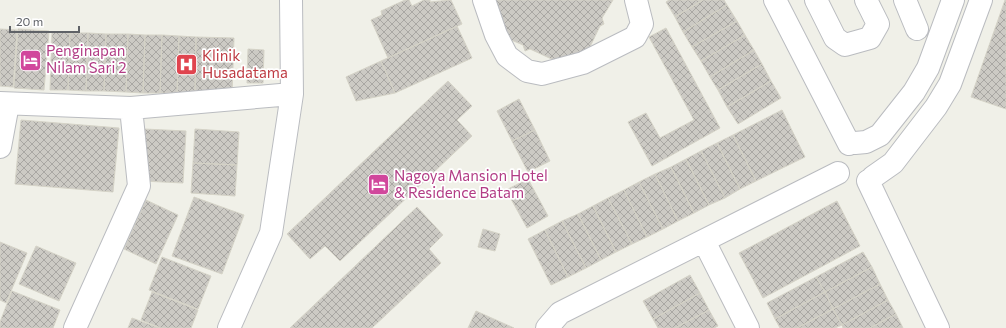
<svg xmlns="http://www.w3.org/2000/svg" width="1006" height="328" font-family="Commissioner,sans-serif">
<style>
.building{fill:url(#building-cross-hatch);stroke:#d5d3c7}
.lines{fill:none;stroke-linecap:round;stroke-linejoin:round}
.minor-casing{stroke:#babcc0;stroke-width:24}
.minor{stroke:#fff;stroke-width:22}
.labels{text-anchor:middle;stroke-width:3.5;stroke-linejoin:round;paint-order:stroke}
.hotel-label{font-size:15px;fill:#b23c85;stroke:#fff;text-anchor:start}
.health-label{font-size:15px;fill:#be3a42;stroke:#fff;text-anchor:start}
</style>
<defs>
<pattern id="building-cross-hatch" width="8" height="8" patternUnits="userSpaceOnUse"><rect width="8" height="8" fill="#cccac4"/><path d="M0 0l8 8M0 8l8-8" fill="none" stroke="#a9a7a3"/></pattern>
</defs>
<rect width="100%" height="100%" fill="#f0f0e8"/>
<path class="building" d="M 405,0 L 409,0 L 412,6 L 424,0 L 430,0 L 430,2 L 451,0 L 462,24 L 388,58 L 371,20 L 382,15 L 381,11 Z
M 488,0 L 613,0 L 602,18 L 604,24 L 600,26 L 587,53 L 558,62 L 530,49 L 525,51 L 523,45 L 497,34 Z
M 669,0 L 703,0 L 675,17 L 666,2 Z
M 703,0 L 724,0 L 727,5 L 683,32 L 675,17 Z
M 1005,0 L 1006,0 L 1006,109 L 971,97 Z
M 727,5 L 737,21 L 692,47 L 683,32 Z
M 737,21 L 745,35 L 701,61 L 692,47 Z
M 457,26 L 472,58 L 395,93 L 381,61 Z
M 666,28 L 720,128 L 652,166 L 628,122 L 646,113 L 660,138 L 694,120 L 649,37 Z
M 0,29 L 17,30 L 13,87 L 0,86 Z
M 18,29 L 49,31 L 44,90 L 14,88 Z
M 52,32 L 70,33 L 68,90 L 50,90 Z
M 70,33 L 88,33 L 86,91 L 68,90 Z
M 88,33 L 106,34 L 104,91 L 86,91 Z
M 106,34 L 128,34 L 126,92 L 104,91 Z
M 128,34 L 145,35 L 143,93 L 126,92 Z
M 145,35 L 162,35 L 160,93 L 143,93 Z
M 162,35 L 179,36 L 177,93 L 160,93 Z
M 745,35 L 754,50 L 710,77 L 701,61 Z
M 179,36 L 196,37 L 195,94 L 177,93 Z
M 196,37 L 234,38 L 232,95 L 195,94 Z
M 248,49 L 264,50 L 263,83 L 247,83 Z
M 754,50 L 762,64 L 718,90 L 710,77 Z
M 381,61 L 395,93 L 356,101 L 346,77 Z
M 762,64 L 771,81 L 727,107 L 718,90 Z
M 448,81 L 472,106 L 457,120 L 472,136 L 340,261 L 325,246 L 310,259 L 287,234 Z
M 771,81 L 781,98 L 738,124 L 727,107 Z
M 519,99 L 535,130 L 512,141 L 497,111 Z
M 782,110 L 805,157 L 756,181 L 733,135 Z
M 21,120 L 119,128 L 113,192 L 15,184 Z
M 144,129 L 186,131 L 183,183 L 142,181 Z
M 195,129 L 239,132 L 237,165 L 193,163 Z
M 535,130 L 550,161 L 528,172 L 512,141 Z
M 733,135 L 756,181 L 740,189 L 717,143 Z
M 717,143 L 740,189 L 725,198 L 701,151 Z
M 701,151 L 725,198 L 709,205 L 686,159 Z
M 686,159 L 709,205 L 694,213 L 671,167 Z
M 193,163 L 237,165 L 235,196 L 191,193 Z
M 671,167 L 694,213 L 678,221 L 655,174 Z
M 655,174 L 678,221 L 663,229 L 639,182 Z
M 528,179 L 548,216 L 527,228 L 506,190 Z
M 639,182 L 663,229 L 647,237 L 624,190 Z
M 624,190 L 647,237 L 632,244 L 608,198 Z
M 194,197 L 244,215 L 222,274 L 172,256 Z
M 608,198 L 632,244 L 616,252 L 593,206 Z
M 146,200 L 178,215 L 156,264 L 124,249 Z
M 837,201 L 860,246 L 763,298 L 739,253 Z
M 593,206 L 616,252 L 601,260 L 578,214 Z
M 417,207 L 443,235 L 429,249 L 441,263 L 372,328 L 290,328 Z
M 578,214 L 601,260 L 586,268 L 562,221 Z
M 562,221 L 586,268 L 568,277 L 545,230 Z
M 483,229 L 500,234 L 495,251 L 478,247 Z
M 545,230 L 568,277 L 551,285 L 528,239 Z
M 0,242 L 27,253 L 6,303 L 0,300 Z
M 36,246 L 76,263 L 59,301 L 19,284 Z
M 863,252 L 872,267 L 825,292 L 816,277 Z
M 162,257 L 211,276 L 198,309 L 149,290 Z
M 872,267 L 880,284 L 833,309 L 825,292 Z
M 690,275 L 700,293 L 653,319 L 643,301 Z
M 816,277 L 825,292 L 775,319 L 767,303 Z
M 880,284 L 888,300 L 842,325 L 833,309 Z
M 12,291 L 60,310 L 53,328 L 0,328 L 0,322 Z
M 152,292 L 198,310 L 191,328 L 161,328 L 141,320 Z
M 825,292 L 833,309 L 797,328 L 780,328 L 775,319 Z
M 700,293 L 709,310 L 675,328 L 658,328 L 653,319 Z
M 888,300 L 896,314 L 870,328 L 843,328 L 842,325 Z
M 833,309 L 842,325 L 835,328 L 797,328 Z
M 709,310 L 718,326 L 714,328 L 675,328 Z
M 476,311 L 514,328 L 468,328 Z
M 896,314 L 903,328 L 870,328 Z
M 132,318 L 159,328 L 128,328 Z"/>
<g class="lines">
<defs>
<path id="minor" d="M 484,0 L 496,35 L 507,56 L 527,71 L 542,74 L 583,63 L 635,37 L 642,24 L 636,0
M 775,0 L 849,144
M 816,0 L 835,38 L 845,45 L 870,38 L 878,24 L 866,0
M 905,0 L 917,29
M 0,103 L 131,108 L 292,94
M 855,143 L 866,142 L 880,135 L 914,92 L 928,68 L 953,0
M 0,147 L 8,104
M 873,177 L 893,163 L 936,107 L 950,84 L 981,0
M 868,181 L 938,328
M 704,241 L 748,328
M 75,328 L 139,186 L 131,108
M 229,328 L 271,233 L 292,94 L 291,0
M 547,328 L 560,313 L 838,173"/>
</defs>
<use href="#minor" class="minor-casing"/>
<use href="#minor" class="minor"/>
</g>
<defs>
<symbol id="hotel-square" viewBox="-11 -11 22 22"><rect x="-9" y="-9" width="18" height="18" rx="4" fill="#d1479c" stroke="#fff"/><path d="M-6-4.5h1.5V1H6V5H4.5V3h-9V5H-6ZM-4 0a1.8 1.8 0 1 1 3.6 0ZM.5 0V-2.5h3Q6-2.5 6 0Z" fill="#fff"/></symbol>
<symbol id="hospital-square" viewBox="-11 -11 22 22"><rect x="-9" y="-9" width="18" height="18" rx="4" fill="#e0444e" stroke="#fff"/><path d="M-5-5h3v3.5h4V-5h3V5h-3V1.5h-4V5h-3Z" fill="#fff"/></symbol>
</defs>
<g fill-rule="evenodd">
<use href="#hotel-square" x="18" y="48" width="25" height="25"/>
<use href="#hospital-square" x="174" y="52" width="25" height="25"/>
<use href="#hotel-square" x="366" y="172" width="25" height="25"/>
</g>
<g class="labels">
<g class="hotel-label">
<text x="46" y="56">Penginapan<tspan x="46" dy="17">Nilam Sari 2</tspan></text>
<text x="394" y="181">Nagoya Mansion Hotel<tspan x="394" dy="17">&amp; Residence Batam</tspan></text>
</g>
<g class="health-label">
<text x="202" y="61">Klinik<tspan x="202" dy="17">Husadatama</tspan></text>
</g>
</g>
<path d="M10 26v6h69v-6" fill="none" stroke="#5f6267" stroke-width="2"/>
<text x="16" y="26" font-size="12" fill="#5f6267" stroke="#ffffff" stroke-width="3" paint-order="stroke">20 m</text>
</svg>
